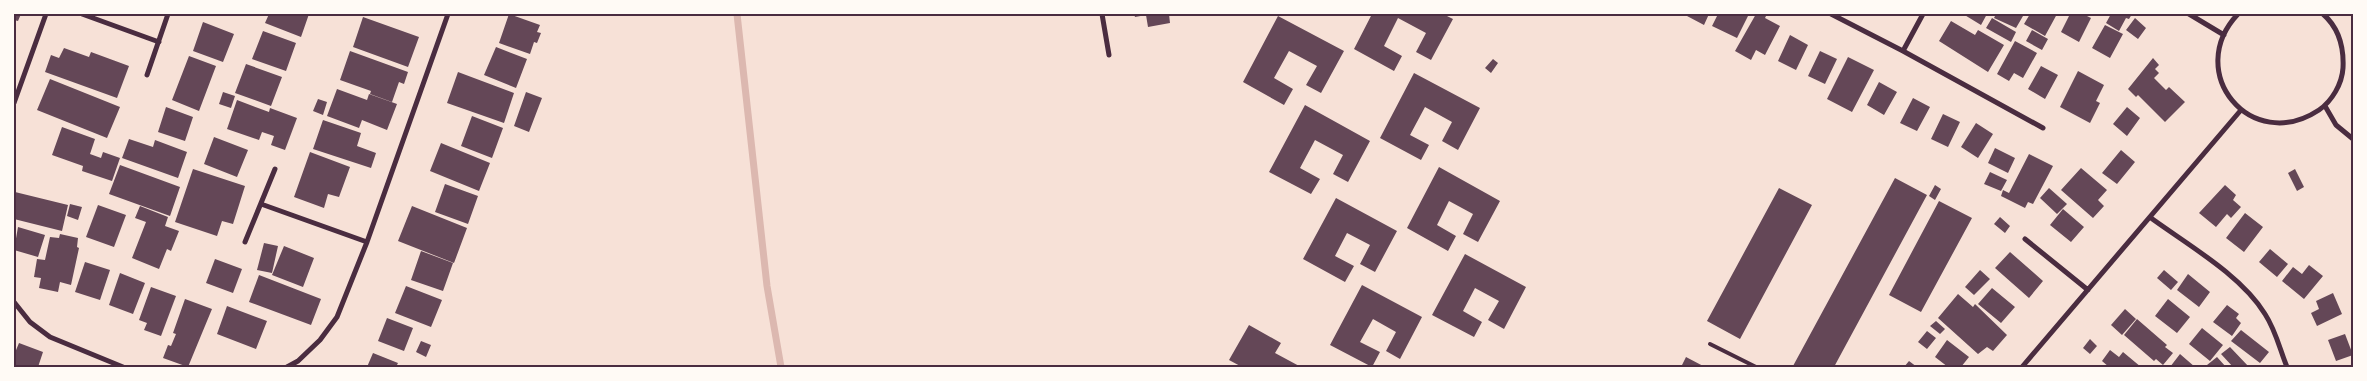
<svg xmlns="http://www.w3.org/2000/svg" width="2367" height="381" font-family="'Varela Round',sans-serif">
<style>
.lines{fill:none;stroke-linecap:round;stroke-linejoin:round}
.stream{stroke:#dcb8b0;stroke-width:7}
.building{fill:#644757}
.service{stroke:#4a2c40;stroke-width:4}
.minor{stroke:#4a2c40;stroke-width:5}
.neatline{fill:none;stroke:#4a2c40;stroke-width:2}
</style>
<rect width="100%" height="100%" fill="#f7e1d7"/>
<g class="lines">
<path class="stream" d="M 737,14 L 767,286 L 781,367"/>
</g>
<path class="building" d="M 14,14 L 21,14 L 18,21 L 14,20 Z
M 269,14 L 309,14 L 301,37 L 265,23 Z
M 509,14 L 540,25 L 537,32 L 541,33 L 537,43 L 534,42 L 530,54 L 499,43 Z
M 1134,14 L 1169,14 L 1170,23 L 1148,27 L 1146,15 L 1135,17 Z
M 1372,14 L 1443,14 L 1453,19 L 1431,60 L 1416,52 L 1426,33 L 1398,18 L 1384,46 L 1402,56 L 1394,71 L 1354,49 Z
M 1688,14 L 1709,14 L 1704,25 L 1687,16 Z
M 1718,14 L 1749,14 L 1737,38 L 1712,26 Z
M 1756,14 L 1767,14 L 1765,18 L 1780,26 L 1765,55 L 1756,50 L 1751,60 L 1735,51 Z
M 1963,14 L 1987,14 L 1981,25 Z
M 1996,14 L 2018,14 L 2023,16 L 2016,28 L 1994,18 Z
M 2030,14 L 2034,15 L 2057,14 L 2045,36 L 2024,24 Z
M 2070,14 L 2083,14 L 2091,18 L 2079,42 L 2061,32 Z
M 2111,14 L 2132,14 L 2129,19 L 2126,18 L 2119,31 L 2106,23 Z
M 1278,16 L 1344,51 L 1321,93 L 1306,85 L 1317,66 L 1289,51 L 1274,78 L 1293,89 L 1284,105 L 1243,82 Z
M 363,17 L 419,37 L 408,67 L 353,47 Z
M 1992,18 L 2016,32 L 2011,42 L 1986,28 Z
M 2135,18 L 2146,28 L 2138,39 L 2126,30 Z
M 1951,21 L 1975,35 L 1978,30 L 2004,45 L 1988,72 L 1939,41 Z
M 203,22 L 234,34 L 223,62 L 193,51 Z
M 2105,25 L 2123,34 L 2110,58 L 2092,48 Z
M 2032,30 L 2048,39 L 2042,50 L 2026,41 Z
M 263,31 L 296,43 L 286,71 L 252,59 Z
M 1790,35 L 1808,45 L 1796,70 L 1778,61 Z
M 2015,41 L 2037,53 L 2023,78 L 2014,73 L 2009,81 L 1997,74 Z
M 496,47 L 527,59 L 516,88 L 484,75 Z
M 64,48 L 89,57 L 91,52 L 129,66 L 117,98 L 45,72 L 51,55 L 59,58 Z
M 350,51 L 408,72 L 404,84 L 399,82 L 392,102 L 370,94 L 371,91 L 340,80 Z
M 1820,51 L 1837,59 L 1825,84 L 1808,76 Z
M 189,56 L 216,66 L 199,111 L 172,100 Z
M 1848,57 L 1874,70 L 1852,112 L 1827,99 Z
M 2153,58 L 2159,65 L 2155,69 L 2159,73 L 2154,78 L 2166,90 L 2169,87 L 2185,102 L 2165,122 L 2138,95 L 2136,97 L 2128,89 Z
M 1493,59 L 1498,63 L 1491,73 L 1485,68 Z
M 246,64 L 282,77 L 271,106 L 235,93 Z
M 2041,66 L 2058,75 L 2045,99 L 2028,89 Z
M 2078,71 L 2104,85 L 2096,101 L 2100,103 L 2090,123 L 2060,107 Z
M 458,72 L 514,93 L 504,123 L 447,103 Z
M 1414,73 L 1480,108 L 1458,150 L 1442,141 L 1452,122 L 1425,107 L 1410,135 L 1429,145 L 1421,160 L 1380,138 Z
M 50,79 L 120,107 L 107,138 L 37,110 Z
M 1879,82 L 1897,92 L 1884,115 L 1867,105 Z
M 337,89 L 367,100 L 369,94 L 397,104 L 387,130 L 362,120 L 359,128 L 327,116 Z
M 223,92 L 235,96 L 231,108 L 219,104 Z
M 526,92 L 542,98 L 529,132 L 514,126 Z
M 1913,98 L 1930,107 L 1917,131 L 1900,123 Z
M 318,99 L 327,102 L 323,115 L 313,111 Z
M 237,100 L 269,112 L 270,108 L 297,118 L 285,150 L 271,145 L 274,136 L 262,132 L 259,140 L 227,129 Z
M 1305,105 L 1370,141 L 1348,182 L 1333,174 L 1343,155 L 1315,140 L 1300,168 L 1320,179 L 1311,194 L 1269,172 Z
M 166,107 L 193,117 L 185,141 L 158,132 Z
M 2127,107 L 2140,118 L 2127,136 L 2113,124 Z
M 1943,114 L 1960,122 L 1948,147 L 1931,139 Z
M 472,116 L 503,128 L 492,158 L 461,146 Z
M 323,120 L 361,133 L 357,146 L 376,153 L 371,168 L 313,149 Z
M 1976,123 L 1993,134 L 1978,158 L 1961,147 Z
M 62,127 L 95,139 L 90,154 L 101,158 L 103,152 L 120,158 L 112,181 L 82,171 L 83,166 L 52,155 Z
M 214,137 L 248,150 L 237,177 L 204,164 Z
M 129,139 L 153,147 L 155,140 L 187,152 L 178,178 L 122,158 Z
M 441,143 L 490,163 L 479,191 L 430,171 Z
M 1995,148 L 2015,158 L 2008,173 L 1988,163 Z
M 2121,150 L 2135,162 L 2117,184 L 2102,173 Z
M 310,152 L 350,167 L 339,197 L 328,194 L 324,208 L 294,197 Z
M 2029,154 L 2053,166 L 2033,204 L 2028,202 L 2025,208 L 2001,196 L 2003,190 L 2009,193 Z
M 120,165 L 180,187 L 170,216 L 109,194 Z
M 1439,167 L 1500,201 L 1478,242 L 1463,234 L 1473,214 L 1449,201 L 1437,225 L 1456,236 L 1448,251 L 1407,228 Z
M 2081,168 L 2107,190 L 2098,200 L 2104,206 L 2093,218 L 2061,190 Z
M 193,169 L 245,186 L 233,224 L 222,221 L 217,236 L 175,222 Z
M 2295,169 L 2304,187 L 2297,191 L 2288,173 Z
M 1990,172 L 2007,180 L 2001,191 L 1984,184 Z
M 1895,178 L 1927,195 L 1834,367 L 1795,367 L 1793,366 Z
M 445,184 L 478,196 L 468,224 L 435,212 Z
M 1935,185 L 1941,189 L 1935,200 L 1929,196 Z
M 2225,185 L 2236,195 L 2233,200 L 2241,207 L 2231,218 L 2227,214 L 2216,227 L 2199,213 Z
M 1779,188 L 1812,205 L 1740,339 L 1707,321 Z
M 2049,188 L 2067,204 L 2057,214 L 2040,198 Z
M 15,192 L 68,205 L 62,231 L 14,219 Z
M 1336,198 L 1397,231 L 1375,272 L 1360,264 L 1370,245 L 1347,233 L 1335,256 L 1354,266 L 1345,282 L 1303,259 Z
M 1939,201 L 1972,218 L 1921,312 L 1889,295 Z
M 70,204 L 82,207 L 78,220 L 67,216 Z
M 98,205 L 126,215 L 114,247 L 86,237 Z
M 140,206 L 168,217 L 165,226 L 179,231 L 171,251 L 167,249 L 159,269 L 132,258 L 146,222 L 135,218 Z
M 412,206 L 467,228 L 454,263 L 398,241 Z
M 2063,209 L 2084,227 L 2071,242 L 2050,225 Z
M 2245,213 L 2263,227 L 2244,252 L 2226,238 Z
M 2000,217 L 2010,226 L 2005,233 L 1994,224 Z
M 18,227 L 45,235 L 38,257 L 14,250 Z
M 60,234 L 78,238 L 77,247 L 79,248 L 71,285 L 60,282 L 58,292 L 39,288 L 41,278 L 34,277 L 37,259 L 45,260 L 50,237 L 59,238 Z
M 264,243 L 278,246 L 272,273 L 257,270 Z
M 284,246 L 314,258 L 303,287 L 272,275 Z
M 2270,249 L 2288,264 L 2277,277 L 2259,262 Z
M 421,251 L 453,263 L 443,291 L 411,280 Z
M 2010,252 L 2043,281 L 2029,298 L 1995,268 Z
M 1465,254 L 1526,287 L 1504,329 L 1488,320 L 1499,301 L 1475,288 L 1463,311 L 1482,322 L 1474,337 L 1432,315 Z
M 215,259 L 242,269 L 233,293 L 206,283 Z
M 85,262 L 110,270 L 100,300 L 75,292 Z
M 2309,265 L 2323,276 L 2304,299 L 2282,281 L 2293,267 L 2302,274 Z
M 1980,270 L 1990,279 L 1974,295 L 1965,287 Z
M 2164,270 L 2178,282 L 2171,290 L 2157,278 Z
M 120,273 L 145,283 L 133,314 L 109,305 Z
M 2188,274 L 2210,292 L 2199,307 L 2177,290 Z
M 259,275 L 321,299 L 311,325 L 249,302 Z
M 1362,285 L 1422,317 L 1400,359 L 1386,351 L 1396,332 L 1373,319 L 1360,342 L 1380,352 L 1372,367 L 1330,345 Z
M 406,286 L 442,300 L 431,327 L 395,313 Z
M 151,287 L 176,296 L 161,336 L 144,330 L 147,323 L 139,320 Z
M 1992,288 L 2015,307 L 2001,323 L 1978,304 Z
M 2333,293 L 2342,314 L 2317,326 L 2311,313 L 2319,309 L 2316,301 Z
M 1958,294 L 1973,307 L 1975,304 L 2007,335 L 1993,351 L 1987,347 L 1978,354 L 1938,318 Z
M 185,299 L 212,309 L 188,367 L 163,358 L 168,345 L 171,346 L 176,334 L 173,333 Z
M 2168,299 L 2190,317 L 2177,333 L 2155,316 Z
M 2227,305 L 2239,314 L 2236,318 L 2241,323 L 2232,336 L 2213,322 Z
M 227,306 L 267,321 L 256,349 L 217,334 Z
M 2125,309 L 2136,319 L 2122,335 L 2111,325 Z
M 387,318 L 413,328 L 404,351 L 378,341 Z
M 2137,319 L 2167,345 L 2165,347 L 2173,353 L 2163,365 L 2156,359 L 2154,361 L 2124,335 Z
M 1936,321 L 1945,329 L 1940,334 L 1930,326 Z
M 1249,325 L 1281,343 L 1275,353 L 1301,367 L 1242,367 L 1229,360 Z
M 2202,328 L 2223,345 L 2210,361 L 2189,344 Z
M 2241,330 L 2269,352 L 2260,363 L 2231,341 Z
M 1927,331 L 1936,338 L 1927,349 L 1918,342 Z
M 2345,334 L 2353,355 L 2336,361 L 2328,340 Z
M 2090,339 L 2097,346 L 2090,354 L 2083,348 Z
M 1947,340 L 1969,357 L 1961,367 L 1948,367 L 1935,357 Z
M 421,341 L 431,345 L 426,357 L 416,352 Z
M 19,343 L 43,352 L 38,367 L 14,367 L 14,355 Z
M 2230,347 L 2249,367 L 2233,367 L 2221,354 Z
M 2110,350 L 2119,357 L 2123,352 L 2141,367 L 2109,367 L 2102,361 Z
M 373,353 L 398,363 L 396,367 L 367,367 Z
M 2180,354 L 2195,367 L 2170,367 Z
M 1686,357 L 1705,367 L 1681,367 Z
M 2217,357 L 2226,367 L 2209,367 L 2207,365 Z
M 1909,361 L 1917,367 L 1904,367 Z"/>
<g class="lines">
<path class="service" d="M 1710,344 L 1756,367"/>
<path class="minor" d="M 82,14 L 159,42
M 1102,14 L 1109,55
M 1831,14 L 1903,51 L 2043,128
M 2189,14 L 2224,35
M 2238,14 C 2183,72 2251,155 2319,110 C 2332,101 2342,84 2343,68 C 2344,48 2339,28 2323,14
M 1903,51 L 1923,14
M 147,75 L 168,14
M 14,103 L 46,14
M 2325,106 L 2336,125 L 2353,139
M 261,204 L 367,242
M 2151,218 C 2188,245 2241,275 2265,314 C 2276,331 2280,350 2287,367
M 2025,239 L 2088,290
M 245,242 L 275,169
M 14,302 L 30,322 L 50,337 L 123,367
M 287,367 L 298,361 L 320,340 L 337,317 L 367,242 L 448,14
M 2022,367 L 2241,110"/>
</g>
<rect width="2367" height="381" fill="none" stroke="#fffaf5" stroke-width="30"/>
<rect x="15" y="15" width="2337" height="351" class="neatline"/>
</svg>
